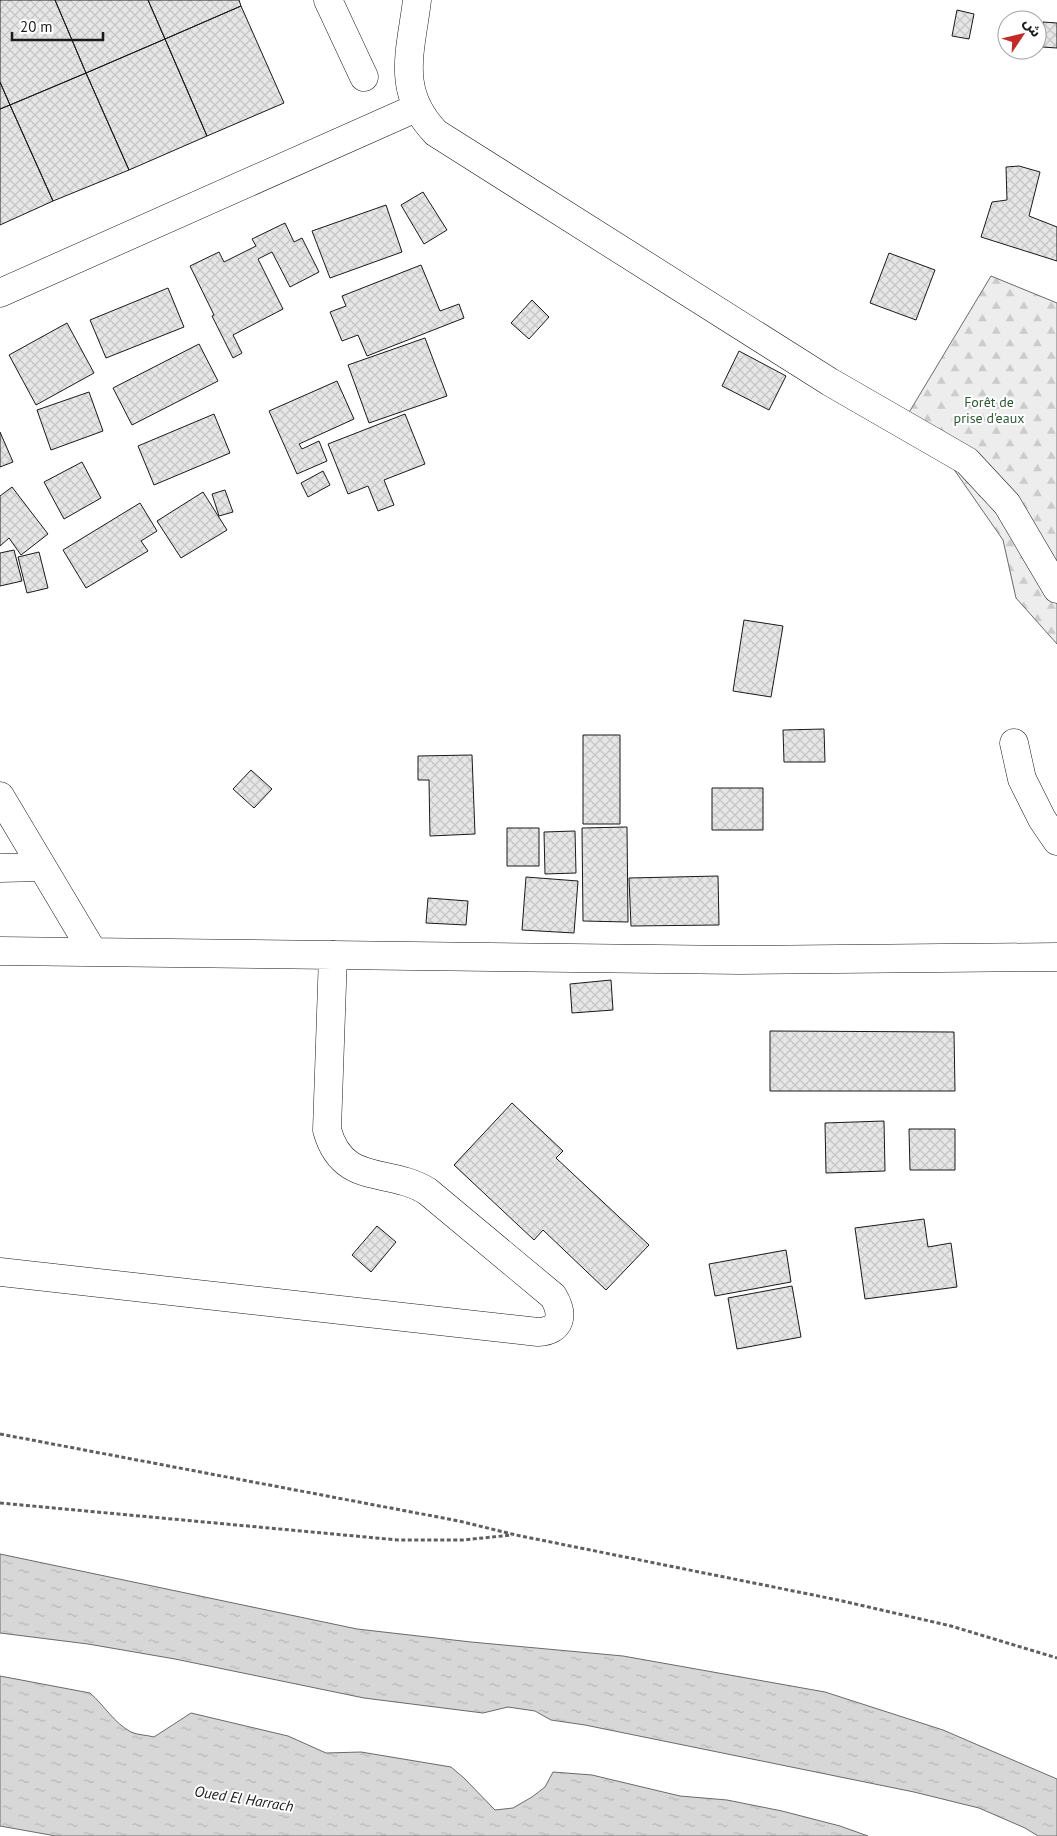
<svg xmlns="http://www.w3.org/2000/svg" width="1057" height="1836" font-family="'PT Sans','Noto Sans Arabic',sans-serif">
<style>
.forest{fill:url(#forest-firs);stroke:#6a6a6a}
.water{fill:url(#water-ripples);stroke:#6a6a6a}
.building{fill:url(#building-cross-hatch);stroke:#1a1a1a}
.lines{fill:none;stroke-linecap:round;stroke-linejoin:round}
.street-casing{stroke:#1a1a1a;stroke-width:29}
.path{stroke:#5f5f5f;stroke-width:3;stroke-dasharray:4 2.5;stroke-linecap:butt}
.street{stroke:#fff;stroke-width:28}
.labels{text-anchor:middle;stroke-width:4;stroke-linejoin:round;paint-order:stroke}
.park-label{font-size:14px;fill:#2b5a34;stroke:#fff}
.water-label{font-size:15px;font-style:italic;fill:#1a1a1a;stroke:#fff}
</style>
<defs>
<pattern id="forest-firs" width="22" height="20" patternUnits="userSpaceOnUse" patternTransform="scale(1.25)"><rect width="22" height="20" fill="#ededed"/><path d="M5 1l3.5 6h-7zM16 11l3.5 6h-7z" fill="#cbcbcb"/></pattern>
<pattern id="water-ripples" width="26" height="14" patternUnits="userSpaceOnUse" patternTransform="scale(1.25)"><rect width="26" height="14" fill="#d7d7d7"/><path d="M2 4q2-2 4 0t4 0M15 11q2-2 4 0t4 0" fill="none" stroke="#b8b8b8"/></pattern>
<pattern id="building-cross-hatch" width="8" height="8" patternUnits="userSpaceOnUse" patternTransform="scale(1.25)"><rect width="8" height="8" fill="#e6e6e6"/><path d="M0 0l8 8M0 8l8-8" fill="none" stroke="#c5c5c5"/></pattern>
</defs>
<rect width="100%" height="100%" fill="#fff"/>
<path class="forest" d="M 991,276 L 1057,303 L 1057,644 L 1016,598 L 1003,540 L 953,468 L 896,434 Z"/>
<path class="water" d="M 0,1554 L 357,1629 L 471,1642 L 623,1656 L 825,1692 L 943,1730 L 1057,1779 L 1057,1836 L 1038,1836 L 1025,1828 L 979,1808 L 914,1792 L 585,1725 L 551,1720 L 535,1711 L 508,1707 L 483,1713 L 364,1698 L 175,1659 L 88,1644 L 0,1633 Z
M 0,1676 L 90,1693 C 104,1705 114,1723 131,1732 C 137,1735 147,1735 154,1737 L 191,1713 L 288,1736 L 326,1753 L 361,1752 L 451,1767 L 464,1778 L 495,1810 L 513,1808 L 532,1797 L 545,1787 L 553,1772 L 592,1775 L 680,1796 L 727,1800 L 782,1811 L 840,1826 L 868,1836 L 56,1836 L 0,1826 Z"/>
<path class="building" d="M 0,0 L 55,0 L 86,73 L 10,105 L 0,82 Z
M 55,0 L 148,0 L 165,39 L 86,73 Z
M 148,0 L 239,0 L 241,6 L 165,39 Z
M 241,6 L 284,103 L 207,136 L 165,39 Z
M 957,10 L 974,14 L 969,39 L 952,36 Z
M 1043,22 L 1057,23 L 1057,48 L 1042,47 Z
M 165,39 L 207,136 L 129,170 L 86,73 Z
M 86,73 L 129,170 L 53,201 L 10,105 Z
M 0,82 L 10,105 L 0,109 Z
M 10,105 L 53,201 L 0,225 L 0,109 Z
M 1019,166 L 1040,172 L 1029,216 L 1057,227 L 1057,261 L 981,237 L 992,202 L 1007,200 L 1006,167 Z
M 423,192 L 447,230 L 424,244 L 401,205 Z
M 386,205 L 402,252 L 330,278 L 312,231 Z
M 285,223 L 294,242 L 302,238 L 319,272 L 290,287 L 272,252 L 258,259 L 283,309 L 233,335 L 242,353 L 233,358 L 212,316 L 214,315 L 190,266 L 219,252 L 224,262 L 256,246 L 252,239 Z
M 889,253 L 935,270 L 916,320 L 870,303 Z
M 421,265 L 440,311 L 459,304 L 464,318 L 367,356 L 358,335 L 342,341 L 330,312 L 346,306 L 342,296 Z
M 168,288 L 184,327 L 106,358 L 90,320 Z
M 532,300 L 549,317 L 529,339 L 511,323 Z
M 67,323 L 94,373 L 36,405 L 9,355 Z
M 425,338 L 447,396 L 369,423 L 348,365 Z
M 199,344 L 218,381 L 132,425 L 113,388 Z
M 739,351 L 786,376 L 769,410 L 722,386 Z
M 337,381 L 354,419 L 299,444 L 302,449 L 319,441 L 327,461 L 297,474 L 269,411 Z
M 89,392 L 103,431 L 51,450 L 37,410 Z
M 214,414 L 230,453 L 154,485 L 138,446 Z
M 405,414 L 425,464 L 384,480 L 394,505 L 378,511 L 368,486 L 348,494 L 328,444 Z
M 0,432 L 13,462 L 0,467 Z
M 82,462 L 101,498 L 64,519 L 44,482 Z
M 323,471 L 330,485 L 308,497 L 301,483 Z
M 12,487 L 48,534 L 21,555 L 9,538 L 0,546 L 0,496 Z
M 225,490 L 233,512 L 219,516 L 212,494 Z
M 203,492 L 227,530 L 181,558 L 157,521 Z
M 140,503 L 157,531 L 141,541 L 148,551 L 86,588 L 63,550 Z
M 14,550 L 22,581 L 0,586 L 0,553 Z
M 39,552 L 48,588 L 27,593 L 18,557 Z
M 744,620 L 783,626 L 771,697 L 733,691 Z
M 824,729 L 825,762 L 784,762 L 783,730 Z
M 583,735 L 620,735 L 620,824 L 583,824 Z
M 472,755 L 475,834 L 430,836 L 429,780 L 418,780 L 418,756 Z
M 251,770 L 272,789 L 254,808 L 233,789 Z
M 712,788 L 763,788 L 763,830 L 712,830 Z
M 627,827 L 628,922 L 583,921 L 582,828 Z
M 507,828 L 539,828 L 539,866 L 507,866 Z
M 575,831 L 576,873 L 545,874 L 544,832 Z
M 718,876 L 719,925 L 631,926 L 629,878 Z
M 526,877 L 578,881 L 574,933 L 522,930 Z
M 428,898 L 468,901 L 466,925 L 426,923 Z
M 611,980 L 613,1010 L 572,1013 L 570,984 Z
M 770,1031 L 954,1032 L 955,1091 L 770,1091 Z
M 512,1103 L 563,1151 L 556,1158 L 649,1245 L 606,1290 L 543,1230 L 534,1240 L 454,1165 Z
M 884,1121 L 885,1171 L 826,1173 L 825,1123 Z
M 909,1129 L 955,1129 L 955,1170 L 910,1170 Z
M 924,1219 L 928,1247 L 951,1243 L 957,1287 L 865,1299 L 855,1228 Z
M 377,1226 L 396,1242 L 371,1272 L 352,1255 Z
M 786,1250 L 791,1282 L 715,1296 L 709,1264 Z
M 792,1286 L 801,1337 L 737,1349 L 728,1298 Z"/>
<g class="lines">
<defs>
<path id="street" d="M 328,0 L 364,77
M 417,0 C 411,51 395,91 436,133 L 830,382 L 967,461 L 1007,504 L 1057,589
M 0,293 L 416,108
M 1014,743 L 1022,779 L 1042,819 L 1057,841
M 0,796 L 93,952
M 0,868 L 42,867
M 0,951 L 741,960 L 1057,957
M 0,1272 L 538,1332 C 562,1331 564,1314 553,1296 L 427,1191 C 388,1167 343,1187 327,1130 L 333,955"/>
</defs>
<use href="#street" class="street-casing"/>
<path class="path" d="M 0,1434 L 459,1521 L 516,1535 L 838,1600 L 951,1626 L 1057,1658
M 0,1503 L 398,1540 L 463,1540 L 512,1535"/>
<use href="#street" class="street"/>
</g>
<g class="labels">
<g class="park-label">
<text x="989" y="407">Forêt de<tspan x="989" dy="16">prise d'eaux</tspan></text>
</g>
<g class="water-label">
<text transform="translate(244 1799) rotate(9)" y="5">Oued El Harrach</text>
</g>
</g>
<g transform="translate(1022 35) rotate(55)"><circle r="24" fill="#ffffff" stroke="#a3a3a3"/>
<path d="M0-4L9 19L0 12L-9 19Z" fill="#c62828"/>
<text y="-8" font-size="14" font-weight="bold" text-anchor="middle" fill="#1a1a1a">ش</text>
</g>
<path d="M12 32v8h91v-8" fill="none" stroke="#1a1a1a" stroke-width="2.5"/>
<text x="20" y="32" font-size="15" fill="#1a1a1a" stroke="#ffffff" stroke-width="4" paint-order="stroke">20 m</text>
</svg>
